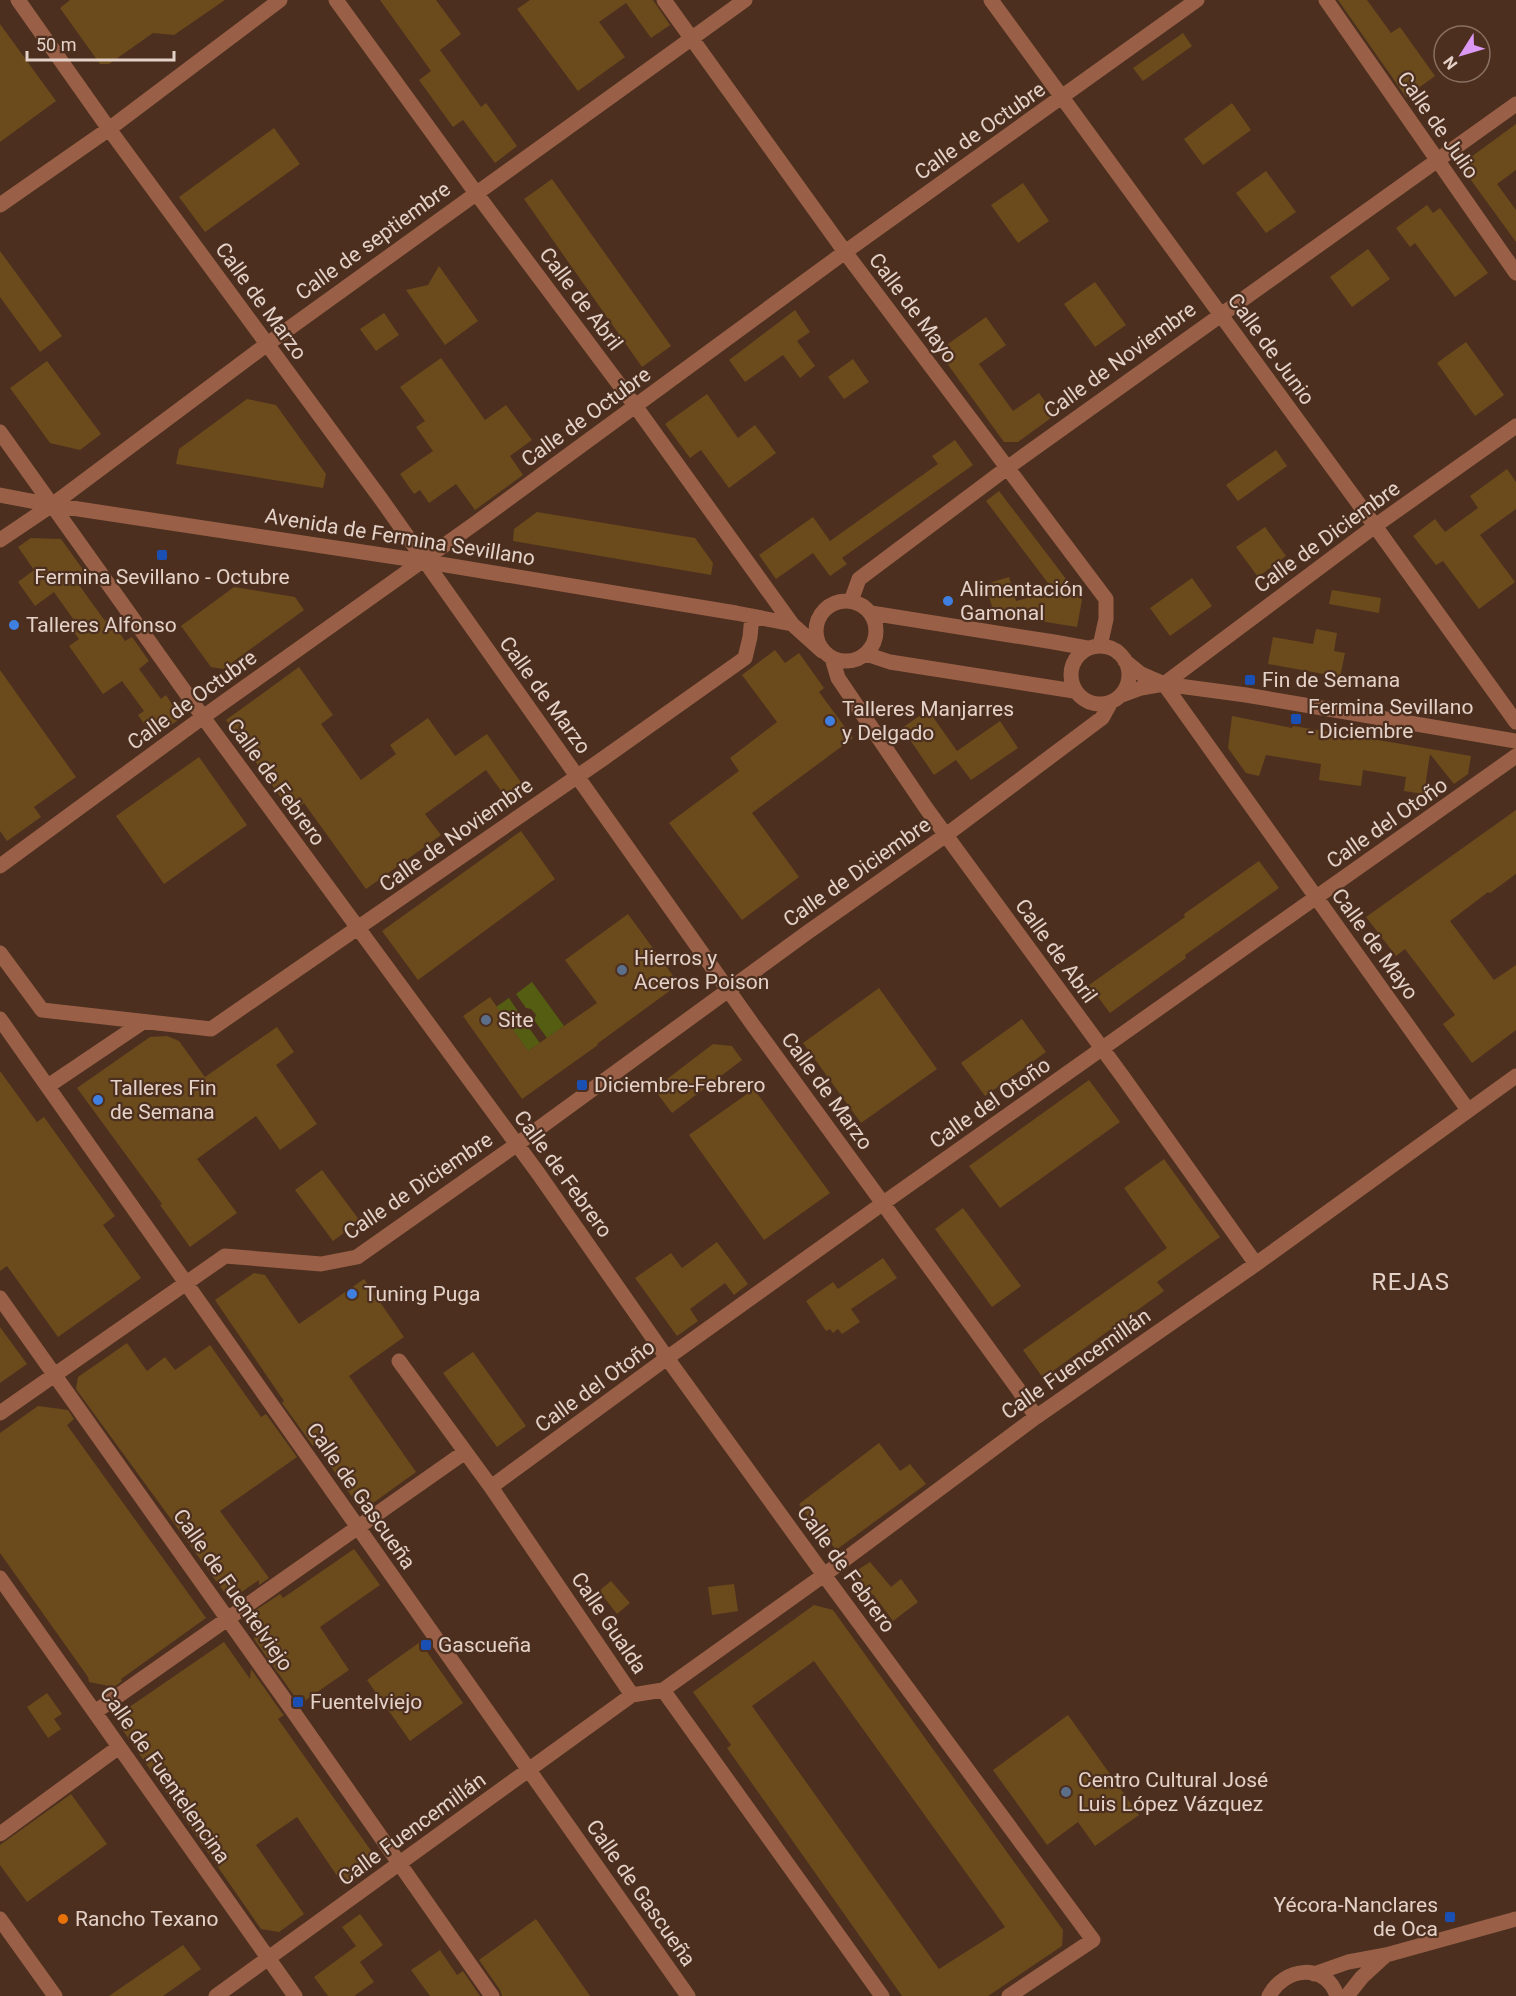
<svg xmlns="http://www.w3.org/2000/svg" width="1516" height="1996" font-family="Roboto,sans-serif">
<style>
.green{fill:#545d12}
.building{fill:#6b4b1c;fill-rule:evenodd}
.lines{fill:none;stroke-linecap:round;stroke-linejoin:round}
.minor{stroke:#996047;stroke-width:15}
.transit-dot{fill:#1a4fb4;stroke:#4c2f1f;stroke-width:2}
.shop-dot{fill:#3f7fe0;stroke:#4c2f1f;stroke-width:2}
.service-dot{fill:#5c6f8a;stroke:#4c2f1f;stroke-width:2}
.food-dot{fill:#e8710a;stroke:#4c2f1f;stroke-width:2}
.labels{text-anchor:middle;stroke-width:4.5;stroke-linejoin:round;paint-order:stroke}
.street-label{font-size:21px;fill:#e4d1c7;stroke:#4c2f1f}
.poi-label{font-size:21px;fill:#e4d1c7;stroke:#4c2f1f;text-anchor:start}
.quarter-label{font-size:24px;letter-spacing:1.5px;fill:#e4d1c7;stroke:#4c2f1f}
</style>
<rect width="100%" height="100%" fill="#4c2f1f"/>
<path class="green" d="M 532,982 L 564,1026 L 547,1038 L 534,1020 L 536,1015 L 531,1009 L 526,1008 L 516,994 Z
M 509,998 L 519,1013 L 518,1018 L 521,1024 L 526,1024 L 540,1043 L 528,1051 L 496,1007 Z"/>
<path class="building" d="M 70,0 L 225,0 L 174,35 L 153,33 L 109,64 L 100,64 L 60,8 Z
M 380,0 L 436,0 L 461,34 L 440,50 L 481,107 L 486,103 L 517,146 L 495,163 L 463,120 L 453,127 L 419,80 L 431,71 Z
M 530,0 L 653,0 L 670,25 L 651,38 L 626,3 L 599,22 L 625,57 L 578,91 L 517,9 Z
M 1338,0 L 1367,0 L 1391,33 L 1400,27 L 1435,76 L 1406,97 Z
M 0,24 L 56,101 L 0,142 Z
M 1183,33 L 1192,46 L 1143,81 L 1133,68 Z
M 1232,103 L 1251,130 L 1203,165 L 1184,139 Z
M 1516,124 L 1516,170 L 1497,184 L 1516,210 L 1516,242 L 1460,165 Z
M 274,128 L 300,164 L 205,232 L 179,197 Z
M 1266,171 L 1296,212 L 1266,233 L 1236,193 Z
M 552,179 L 671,346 L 642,367 L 524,199 Z
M 1023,183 L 1049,221 L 1018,243 L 991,205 Z
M 1427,205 L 1433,213 L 1440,208 L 1488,273 L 1455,297 L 1415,243 L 1410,247 L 1396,228 Z
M 1368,249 L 1390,279 L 1352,307 L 1330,277 Z
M 0,251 L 62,336 L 40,352 L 0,297 Z
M 439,266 L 478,321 L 445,345 L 406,290 L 428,285 Z
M 1095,282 L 1126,325 L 1095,347 L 1064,304 Z
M 795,310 L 810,332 L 797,341 L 815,366 L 800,378 L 783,355 L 745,382 L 729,360 Z
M 384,313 L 399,335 L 376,351 L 360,329 Z
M 986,317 L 1006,345 L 979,364 L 1013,411 L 1039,393 L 1055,415 L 1018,442 L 1004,442 L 938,351 Z
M 1466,342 L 1504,395 L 1475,416 L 1437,363 Z
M 441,358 L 485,420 L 506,405 L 532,440 L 510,456 L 523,475 L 475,510 L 456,484 L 429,503 L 420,490 L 414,494 L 400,474 L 433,451 L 416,427 L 425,421 L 400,387 Z
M 853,359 L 869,382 L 844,399 L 828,377 Z
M 47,361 L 101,434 L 80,450 L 50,443 L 10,388 Z
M 707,394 L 738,438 L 755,425 L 776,453 L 729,488 L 701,450 L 690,458 L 665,424 Z
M 247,399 L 276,405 L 326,474 L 323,488 L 176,464 L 179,449 Z
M 955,440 L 973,465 L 842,558 L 847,564 L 830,576 L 813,553 L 776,579 L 759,555 L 813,517 L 830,541 L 938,464 L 932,456 Z
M 1276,450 L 1287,466 L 1238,501 L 1226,485 Z
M 1507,469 L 1516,482 L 1516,509 L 1480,535 L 1515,582 L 1479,609 L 1443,561 L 1436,565 L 1413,536 L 1435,519 L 1445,532 L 1478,508 L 1470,496 Z
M 999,491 L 1082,600 L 1077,627 L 978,611 L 992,607 L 986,584 L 1009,577 L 1016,601 L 1054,591 L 986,501 Z
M 537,512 L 695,538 L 713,563 L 711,575 L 513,541 L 514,529 Z
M 1265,527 L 1286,556 L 1258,577 L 1236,547 Z
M 31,538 L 61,539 L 84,571 L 74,578 L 105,621 L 109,618 L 125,641 L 132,637 L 149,661 L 139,669 L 161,699 L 166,695 L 181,718 L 154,737 L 138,715 L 144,711 L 122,681 L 103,694 L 69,646 L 79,639 L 70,627 L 76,623 L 54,592 L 35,606 L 18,582 L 34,570 L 18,547 Z
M 1192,578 L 1212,606 L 1170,636 L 1150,608 Z
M 234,587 L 295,597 L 304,610 L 223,669 L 211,667 L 181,626 Z
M 1332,590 L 1381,598 L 1379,613 L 1329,604 Z
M 1316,629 L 1337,633 L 1334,651 L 1345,653 L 1340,677 L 1268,664 L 1273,637 L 1313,644 Z
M 775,650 L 785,663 L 799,653 L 824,688 L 819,692 L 853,738 L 752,813 L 799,877 L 742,920 L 669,823 L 739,771 L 730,758 L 777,722 L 742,675 Z
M 299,667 L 333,715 L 321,724 L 361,780 L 396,754 L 390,745 L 428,718 L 455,756 L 487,734 L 527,791 L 510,803 L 486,770 L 425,814 L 441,835 L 366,889 L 304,803 L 291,812 L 226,720 Z
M 0,670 L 76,777 L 34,807 L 41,817 L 7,841 L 0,831 Z
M 928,710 L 957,751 L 1000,721 L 1018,748 L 971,780 L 956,760 L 934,775 L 902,728 Z
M 1232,716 L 1292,728 L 1293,726 L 1361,737 L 1471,756 L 1468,774 L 1454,784 L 1430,754 L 1424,794 L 1404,791 L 1406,777 L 1363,770 L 1361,786 L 1339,783 L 1319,780 L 1321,764 L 1266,755 L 1259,776 L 1246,773 L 1228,748 Z
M 199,757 L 247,825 L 164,884 L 116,816 Z
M 1516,810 L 1516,874 L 1490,893 L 1488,892 L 1450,921 L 1494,980 L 1516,965 L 1516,1030 L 1472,1063 L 1443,1024 L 1455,1015 L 1405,949 L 1396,956 L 1366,917 Z
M 521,831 L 555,879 L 418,980 L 382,931 Z
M 1259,861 L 1279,888 L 1185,955 L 1186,958 L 1110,1013 L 1089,985 L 1185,917 L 1184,914 Z
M 628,914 L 679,984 L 597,1044 L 598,1045 L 522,1099 L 463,1016 L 490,997 L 528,1051 L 597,1003 L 565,960 Z
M 879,988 L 937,1069 L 861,1123 L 803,1043 Z
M 1022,1019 L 1046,1052 L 985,1096 L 961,1063 Z
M 277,1027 L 294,1052 L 276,1065 L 317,1124 L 280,1150 L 256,1116 L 197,1159 L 237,1213 L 190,1247 L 160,1205 L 162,1204 L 77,1088 L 150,1037 L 167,1036 L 179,1041 L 205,1077 Z
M 713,1044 L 732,1046 L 742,1060 L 672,1113 L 654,1089 Z
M 0,1071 L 37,1122 L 44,1117 L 115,1216 L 103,1225 L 141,1278 L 58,1337 L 7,1266 L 0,1271 Z
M 1089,1080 L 1120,1122 L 1000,1208 L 969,1166 Z
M 754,1089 L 830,1193 L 764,1240 L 689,1135 Z
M 1164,1159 L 1220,1237 L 1157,1282 L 1164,1291 L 1043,1378 L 1023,1350 L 1167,1248 L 1124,1188 Z
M 322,1170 L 360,1221 L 333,1241 L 295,1190 Z
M 963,1208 L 1021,1286 L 992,1307 L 935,1229 Z
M 717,1242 L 748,1284 L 734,1295 L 725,1283 L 690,1309 L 698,1321 L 677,1336 L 635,1278 L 671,1253 L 682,1268 Z
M 883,1258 L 897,1278 L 851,1309 L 860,1322 L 842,1334 L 838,1329 L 833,1333 L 830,1329 L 826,1331 L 806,1301 L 833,1282 L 838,1289 Z
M 254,1273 L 265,1275 L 299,1324 L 364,1279 L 404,1337 L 349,1376 L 416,1472 L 362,1511 L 315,1444 L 313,1446 L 282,1403 L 284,1401 L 215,1300 Z
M 0,1327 L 27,1364 L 0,1383 Z
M 127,1343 L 147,1371 L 165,1357 L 175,1370 L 210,1345 L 261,1417 L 266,1414 L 297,1457 L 220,1511 L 269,1578 L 259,1585 L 259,1580 L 230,1600 L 76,1389 L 78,1377 Z
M 473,1352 L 526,1426 L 497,1447 L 443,1373 Z
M 38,1406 L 68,1410 L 74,1419 L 67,1425 L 206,1618 L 121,1679 L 122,1681 L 114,1687 L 89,1682 L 88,1677 L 0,1553 L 0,1433 Z
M 879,1443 L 900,1471 L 910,1464 L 926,1484 L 836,1550 L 815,1522 L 813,1524 L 799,1504 Z
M 354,1549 L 380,1585 L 320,1627 L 349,1670 L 300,1704 L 254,1639 L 256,1610 L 280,1594 L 283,1598 Z
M 870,1562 L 891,1587 L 901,1579 L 918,1602 L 893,1621 L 873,1594 L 864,1601 L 856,1589 L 859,1569 Z
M 611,1581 L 630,1603 L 617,1614 L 599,1591 Z
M 734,1584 L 738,1611 L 712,1615 L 708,1587 Z
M 814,1605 L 833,1610 L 1063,1930 L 1062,1946 L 988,1996 L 902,1996 L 727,1748 L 731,1745 L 693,1692 ZM 814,1661 L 1005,1927 L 939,1969 L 752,1706 Z
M 224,1642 L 250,1679 L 251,1669 L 282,1713 L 284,1715 L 278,1719 L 379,1862 L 344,1886 L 297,1817 L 256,1845 L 304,1914 L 279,1932 L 261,1929 L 122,1729 L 125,1710 Z
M 420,1642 L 463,1703 L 410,1741 L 367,1680 Z
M 47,1693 L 62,1714 L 54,1719 L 61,1729 L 48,1738 L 27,1707 Z
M 1068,1715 L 1139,1815 L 1095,1846 L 1078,1822 L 1047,1845 L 993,1770 Z
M 71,1794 L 107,1844 L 27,1902 L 0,1865 L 0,1845 Z
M 360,1914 L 383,1945 L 360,1962 L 374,1982 L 354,1996 L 328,1996 L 314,1977 L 356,1946 L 342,1927 Z
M 536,1919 L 560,1953 L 590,1996 L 502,1996 L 500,1990 L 479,1960 Z
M 183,1945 L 201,1969 L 173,1989 L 163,1996 L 109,1996 Z
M 440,1950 L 457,1975 L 463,1971 L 480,1996 L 430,1996 L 411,1970 Z"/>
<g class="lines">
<path class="minor" d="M 18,0 L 109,129 L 381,499 L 753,1025 L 1018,1389 L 1036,1417
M 336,0 L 476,193 L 636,407 L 792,624
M 664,0 L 845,252 L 1106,599 L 1106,619 L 1100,646
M 991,0 L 1375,526 L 1516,722
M 1326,0 L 1516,273
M 0,205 L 109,129 L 280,0
M 0,432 L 203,717 L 538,1173 L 667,1358 L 824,1575 L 1093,1940 L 1009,1996
M 0,495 L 52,505 L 422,561 L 736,613 L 792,624 L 822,651
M 0,540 L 52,505 L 266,345 L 745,0
M816 631a30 30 0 1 1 60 0a30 30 0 1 1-60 0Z
M 851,601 L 859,579 L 1007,468 L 1516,104
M 871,613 L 1054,642 L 1087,648
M1071 675a29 29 0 1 1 58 0a29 29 0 1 1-58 0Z
M 866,654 L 890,662 L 1074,691
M 832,658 L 838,678 L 926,808 L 1123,1077 L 1256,1264
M 1125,661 L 1141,674 L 1164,684 L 1246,695 L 1516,741
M 1164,684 L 1468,1110
M 1122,695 L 1141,688 L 1164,684 L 1375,526 L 1516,426
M 0,866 L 203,717 L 477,522 L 845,252 L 1197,0
M 0,953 L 42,1010 L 211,1029 L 604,758 L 745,658 L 750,637 L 752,616
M 0,1019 L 688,1996
M 48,1086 L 143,1022
M 0,1298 L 290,1707 L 492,1996
M 399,1361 L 491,1487 L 632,1695
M 0,1413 L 225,1256 L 321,1264 L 357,1257 L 516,1145 L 808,932 L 946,835 L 1102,718 L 1111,702
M 491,1487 L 667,1358 L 882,1204 L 1516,756
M 0,1578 L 295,1996
M 663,1690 L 824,1575 L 1036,1417 L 1256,1264 L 1516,1076
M 95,1712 L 465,1452
M 0,1834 L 119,1747
M 0,1919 L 55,1996
M 1314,1974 L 1348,1962 L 1386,1955 L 1516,1919
M 216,1996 L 632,1695 L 663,1690 L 882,1996
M 1269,1996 C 1284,1967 1326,1962 1337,1996
M 1347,1996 L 1362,1977 L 1386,1955"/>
</g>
<g class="transit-dot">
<rect x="156" y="549" width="12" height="12" rx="3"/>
<rect x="1244" y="674" width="12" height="12" rx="3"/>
<rect x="1290" y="713" width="12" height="12" rx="3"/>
<rect x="576" y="1079" width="12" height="12" rx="3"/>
<rect x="420" y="1639" width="12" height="12" rx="3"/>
<rect x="292" y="1696" width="12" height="12" rx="3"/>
<rect x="1444" y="1911" width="12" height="12" rx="3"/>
</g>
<g class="shop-dot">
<circle cx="948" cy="601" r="6"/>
<circle cx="14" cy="625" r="6"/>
<circle cx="830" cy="721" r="6"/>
<circle cx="98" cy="1100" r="6"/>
<circle cx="352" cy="1294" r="6"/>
</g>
<g class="service-dot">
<circle cx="622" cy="970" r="6"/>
<circle cx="486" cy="1020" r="6"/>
<circle cx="1066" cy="1792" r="6"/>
</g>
<circle class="food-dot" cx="63" cy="1919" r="6"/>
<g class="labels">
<g class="street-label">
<text transform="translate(1438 125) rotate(55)" y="7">Calle de Julio</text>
<text transform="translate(980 131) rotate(-35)" y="7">Calle de Octubre</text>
<text transform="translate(373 241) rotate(-36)" y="7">Calle de septiembre</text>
<text transform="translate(581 299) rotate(53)" y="7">Calle de Abril</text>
<text transform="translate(261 301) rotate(54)" y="7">Calle de Marzo</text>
<text transform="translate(913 308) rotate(53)" y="7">Calle de Mayo</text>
<text transform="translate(1271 349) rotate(54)" y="7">Calle de Junio</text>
<text transform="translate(1120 360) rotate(-36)" y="7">Calle de Noviembre</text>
<text transform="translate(586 417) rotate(-36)" y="7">Calle de Octubre</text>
<text transform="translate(400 537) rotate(9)" y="7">Avenida de Fermina Sevillano</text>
<text transform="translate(1327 537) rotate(-36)" y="7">Calle de Diciembre</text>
<text transform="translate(545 695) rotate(54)" y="7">Calle de Marzo</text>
<text transform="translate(192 700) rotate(-36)" y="7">Calle de Octubre</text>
<text transform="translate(276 782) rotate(54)" y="7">Calle de Febrero</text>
<text transform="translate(1387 823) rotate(-35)" y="7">Calle del Otoño</text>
<text transform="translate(456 835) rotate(-35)" y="7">Calle de Noviembre</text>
<text transform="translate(857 872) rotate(-35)" y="7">Calle de Diciembre</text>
<text transform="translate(1375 944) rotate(54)" y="7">Calle de Mayo</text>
<text transform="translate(1056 951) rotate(54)" y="7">Calle de Abril</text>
<text transform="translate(827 1091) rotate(54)" y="7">Calle de Marzo</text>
<text transform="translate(990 1103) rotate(-35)" y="7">Calle del Otoño</text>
<text transform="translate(563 1174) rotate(54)" y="7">Calle de Febrero</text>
<text transform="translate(418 1186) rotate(-34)" y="7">Calle de Diciembre</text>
<text transform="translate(1076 1364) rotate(-35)" y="7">Calle Fuencemillán</text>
<text transform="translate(595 1386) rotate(-36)" y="7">Calle del Otoño</text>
<text transform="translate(361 1496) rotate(55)" y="7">Calle de Gascueña</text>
<text transform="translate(846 1569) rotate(54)" y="7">Calle de Febrero</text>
<text transform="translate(233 1590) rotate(55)" y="7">Calle de Fuentelviejo</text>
<text transform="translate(609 1623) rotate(56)" y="7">Calle Gualda</text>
<text transform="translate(165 1775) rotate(55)" y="7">Calle de Fuentelencina</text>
<text transform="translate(412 1829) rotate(-36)" y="7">Calle Fuencemillán</text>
<text transform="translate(641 1893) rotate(55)" y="7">Calle de Gascueña</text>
</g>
<g class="poi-label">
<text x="162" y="584" text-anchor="middle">Fermina Sevillano - Octubre</text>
<text x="960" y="596">Alimentación<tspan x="960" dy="24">Gamonal</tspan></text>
<text x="26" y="632">Talleres Alfonso</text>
<text x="1262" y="687">Fin de Semana</text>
<text x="1308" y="714">Fermina Sevillano<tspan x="1308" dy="24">- Diciembre</tspan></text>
<text x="842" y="716">Talleres Manjarres<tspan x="842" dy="24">y Delgado</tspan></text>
<text x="634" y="965">Hierros y<tspan x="634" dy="24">Aceros Poison</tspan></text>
<text x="498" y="1027">Site</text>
<text x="594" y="1092">Diciembre-Febrero</text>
<text x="110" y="1095">Talleres Fin<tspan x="110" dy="24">de Semana</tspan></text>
<text x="364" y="1301">Tuning Puga</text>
<text x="438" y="1652">Gascueña</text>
<text x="310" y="1709">Fuentelviejo</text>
<text x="1078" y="1787">Centro Cultural José<tspan x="1078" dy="24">Luis López Vázquez</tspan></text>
<text x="1438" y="1912" text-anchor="end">Yécora-Nanclares<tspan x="1438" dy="24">de Oca</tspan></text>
<text x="75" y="1926">Rancho Texano</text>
</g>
<g class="quarter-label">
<text x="1411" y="1290">REJAS</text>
</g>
</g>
<g transform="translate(1462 54) rotate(233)"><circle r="28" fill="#4c2f1f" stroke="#897062" stroke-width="1.5"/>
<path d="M0-4.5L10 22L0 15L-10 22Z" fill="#dc99f4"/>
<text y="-9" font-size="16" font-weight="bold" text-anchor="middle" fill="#e4d1c7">N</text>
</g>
<path d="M27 51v9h147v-9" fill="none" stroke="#e4d1c7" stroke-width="3"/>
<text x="36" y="51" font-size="18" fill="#e4d1c7" stroke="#4c2f1f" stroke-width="4.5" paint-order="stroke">50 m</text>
</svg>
